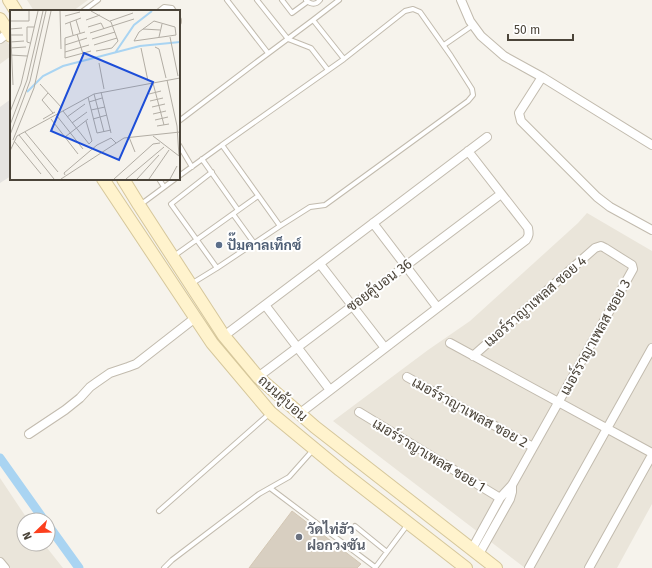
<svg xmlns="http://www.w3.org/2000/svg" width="652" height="568" font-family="'Fira Sans',Sarabun,sans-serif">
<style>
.residential{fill:#eae5da}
.parking{fill:#e5e3e0}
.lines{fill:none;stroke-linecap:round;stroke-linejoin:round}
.canal{stroke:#a9d4f2;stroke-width:9}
.building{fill:#d8cfc1;stroke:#d3c7b4}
.lane-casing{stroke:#c2bbae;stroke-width:6}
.street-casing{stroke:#c2bbae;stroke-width:10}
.secondary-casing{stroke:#d6c79b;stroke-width:14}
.lane{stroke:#fff;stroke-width:4}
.street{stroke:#fff;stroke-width:8}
.secondary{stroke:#fff3cd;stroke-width:12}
.service-dot{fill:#5c6f8a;stroke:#fff;stroke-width:1.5}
.worship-dot{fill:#6b7280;stroke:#fff;stroke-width:1.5}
.labels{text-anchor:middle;stroke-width:4;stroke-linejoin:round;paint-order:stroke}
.service-label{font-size:14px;font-weight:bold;fill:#4e5e75;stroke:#fff;text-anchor:start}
.street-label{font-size:14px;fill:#4b4439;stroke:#fff}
.worship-label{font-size:14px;font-weight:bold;fill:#5b616d;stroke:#fff;text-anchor:start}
.inset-river{fill:none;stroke:#a9d4f2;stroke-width:2}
.inset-road{fill:none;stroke:#b2ada4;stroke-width:1}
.view{fill:#1d4ed8;fill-opacity:0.15;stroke:#1d4ed8;stroke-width:2}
.inset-edge{fill:none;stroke:#4b4439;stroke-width:2}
</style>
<rect width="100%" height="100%" fill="#f6f3ec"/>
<path class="residential" d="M 27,0 L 88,0 L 73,11 L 34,11 Z
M 0,29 L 11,48 L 11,56 L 0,64 Z
M 587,213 L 652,251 L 652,504 L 617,568 L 525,568 L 333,421 L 428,350 L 470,321 L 578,223 Z
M 0,478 L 28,520 L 24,520 L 24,544 L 44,544 L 63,568 L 0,568 Z"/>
<path class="parking" d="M 11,99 L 11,176 L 0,183 L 0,107 Z"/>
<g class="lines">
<path class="canal" d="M 0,458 L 44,520
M 48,525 L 79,568"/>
</g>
<path class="building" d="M 292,511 L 361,564 L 357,568 L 249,568 Z"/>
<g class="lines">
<defs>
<path id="lane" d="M 227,0 L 268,53
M 257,0 L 288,39 L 311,48 L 328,70
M 282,0 L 292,13 L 307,2
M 306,0 C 311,5 316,5 320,0
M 83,11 L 98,0
M 159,11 L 164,7 L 172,8 L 174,11
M 179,20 L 179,22
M 313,20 L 339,0
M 444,45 L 473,25
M 179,121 L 258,61 L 313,20 L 344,59
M 179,145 L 192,167
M 202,159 L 238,210
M 212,172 L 171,204 L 217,268
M 179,176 L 222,145 L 280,226
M 159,179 L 164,187
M 140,205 L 175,179
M 233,214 L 254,243
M 174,256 L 258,196
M 191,284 L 217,268 L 280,226 L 310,207 L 325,205 L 468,101 L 473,95 L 472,89 L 451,56 L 420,12 L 413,9 L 405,11 L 344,59 L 222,145
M 270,488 L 375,567
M 159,511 L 269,414
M 355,526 L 387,552
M 164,568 L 172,560 L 259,494 L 289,477 L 313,450
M 375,568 L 408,524"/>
<path id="street" d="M 461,0 L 470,21 L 481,36 L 504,56 L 542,77 L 652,145
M 0,39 L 9,32
M 542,77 L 519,113 L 521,121 L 597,197 L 610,207 L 652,230
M 373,223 L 437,307
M 320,264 L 385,348
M 265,305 L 330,390
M 224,336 L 487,137
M 450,343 L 652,453
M 258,377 L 501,194
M 407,377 L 533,447
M 359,412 L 500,498
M 299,414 L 526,240 C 529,236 529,234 528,228 L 468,151
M 29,434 L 65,410 L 80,398 L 90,387 L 97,382 L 110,373 L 128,367 L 136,364 L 195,318
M 472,549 L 500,498 L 512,485 L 633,269 L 632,265 L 605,248 L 601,246 L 595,248 L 473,356
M 479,554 L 510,499 L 512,492 L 512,485
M 0,562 L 5,568
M 529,568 L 652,348
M 589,568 L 652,455"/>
<path id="secondary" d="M 9,0 L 16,11
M 0,19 L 11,36
M 103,179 L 212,343 L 271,413 L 340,470 L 466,568
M 123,179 L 139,205 L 224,336 L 258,377 L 315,427 L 496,568"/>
</defs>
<use href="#lane" class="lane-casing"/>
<use href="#street" class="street-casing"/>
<use href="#secondary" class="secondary-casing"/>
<use href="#lane" class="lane"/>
<use href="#street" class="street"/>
<use href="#secondary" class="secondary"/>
</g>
<circle class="service-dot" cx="219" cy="245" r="4"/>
<circle class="worship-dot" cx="299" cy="537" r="4"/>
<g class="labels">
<g class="service-label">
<text x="227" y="250">ปั๊มคาลเท็กซ์</text>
</g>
<g class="street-label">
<text transform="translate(379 285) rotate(-37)" y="5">ซอยคู้บอน 36</text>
<text transform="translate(535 301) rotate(-41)" y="5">เมอร์ราญาเพลส ซอย 4</text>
<text transform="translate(595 337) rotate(-61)" y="5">เมอร์ราญาเพลส ซอย 3</text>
<text transform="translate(283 398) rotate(42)" y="5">ถนนคู้บอน</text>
<text transform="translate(470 412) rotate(29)" y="5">เมอร์ราญาเพลส ซอย 2</text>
<text transform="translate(429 455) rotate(31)" y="5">เมอร์ราญาเพลส ซอย 1</text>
</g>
<g class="worship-label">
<text x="307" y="534">วัดไท่ฮัว<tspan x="307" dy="16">ฝอกวงซัน</tspan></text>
</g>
</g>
<g transform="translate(10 10)">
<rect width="170" height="170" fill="#f6f3ec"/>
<path class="inset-river" d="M 105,43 L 124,15 L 142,1M 17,82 L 33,66 L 53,56 L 130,36 L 170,32"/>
<path class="inset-road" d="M 50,1 L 51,39M 81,1 L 101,12 L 108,31 L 102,38 L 86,41M 55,6 L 70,2M 0,7 L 3,75M 66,10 L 70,23M 76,10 L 90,5M 0,11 L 19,11 L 19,1M 100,11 L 123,3M 144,11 L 165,17 L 166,25 L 124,31 L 129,22 ZM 60,12 L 63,25M 55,14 L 71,8M 78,17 L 91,13 L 94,19M 0,19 L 12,18M 133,19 L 150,20M 75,22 L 55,28 L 55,48 L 81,41M 80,23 L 124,9M 67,24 L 73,44M 0,25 L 13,25M 149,27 L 152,14M 160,27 L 168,66M 82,29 L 105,22M 0,32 L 14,31M 20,33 L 17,32 L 17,17 L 24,17M 55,35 L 77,28M 84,35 L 107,28M 145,37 L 149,39 L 156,68M 0,38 L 16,37M 131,38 L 138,71M 55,42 L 79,35M 0,45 L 17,46M 89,53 L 94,79M 157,70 L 167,116 L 169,146M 143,73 L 154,115M 30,74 L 52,98M 91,82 L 101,123M 38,83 L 32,90 L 43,103M 84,84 L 94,122M 139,84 L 151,81M 78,87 L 87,123 L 101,120M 140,91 L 153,88M 79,92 L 92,88M 142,97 L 155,94M 81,100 L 95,97M 53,101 L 79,134 L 82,131 L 76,111M 0,102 L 11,74 L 28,1M 143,104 L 156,101M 47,106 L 73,139M 57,107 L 75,94M 33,109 L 45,102M 41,109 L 68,144M 83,109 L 97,105M 145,110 L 158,107M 62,113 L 77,102M 0,115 L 17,70 L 33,1M 147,116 L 159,114M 15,122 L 48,162M 0,125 L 20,71 L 36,1M 9,125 L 44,169M 143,126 L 169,146M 55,127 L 78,109M 119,127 L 125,142M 3,130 L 24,78 L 41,1M 4,131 L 31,164M 0,141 L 7,126 L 84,84 L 170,68M 55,165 L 54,163 L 87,135 L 101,128 L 106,133M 51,169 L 114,128 L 170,122M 104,169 L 143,134 L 150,133M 116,169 L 154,137M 127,169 L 149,145M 139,169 L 159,140M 160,169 L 167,156"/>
<path class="view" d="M 74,43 L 143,72 L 109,150 L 41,121 Z"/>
<rect width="170" height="170" class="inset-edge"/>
</g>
<g transform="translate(36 532) rotate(247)"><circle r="19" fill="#ffffff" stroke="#b7b4b0"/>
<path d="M0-3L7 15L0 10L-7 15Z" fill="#fc3f1d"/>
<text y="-6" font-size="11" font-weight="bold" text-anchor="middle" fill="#4b4439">N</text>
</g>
<path d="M508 34v6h65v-6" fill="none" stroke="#4b4439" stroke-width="2"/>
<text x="514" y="34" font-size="12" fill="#4b4439" stroke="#ffffff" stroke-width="3" paint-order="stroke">50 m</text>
</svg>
